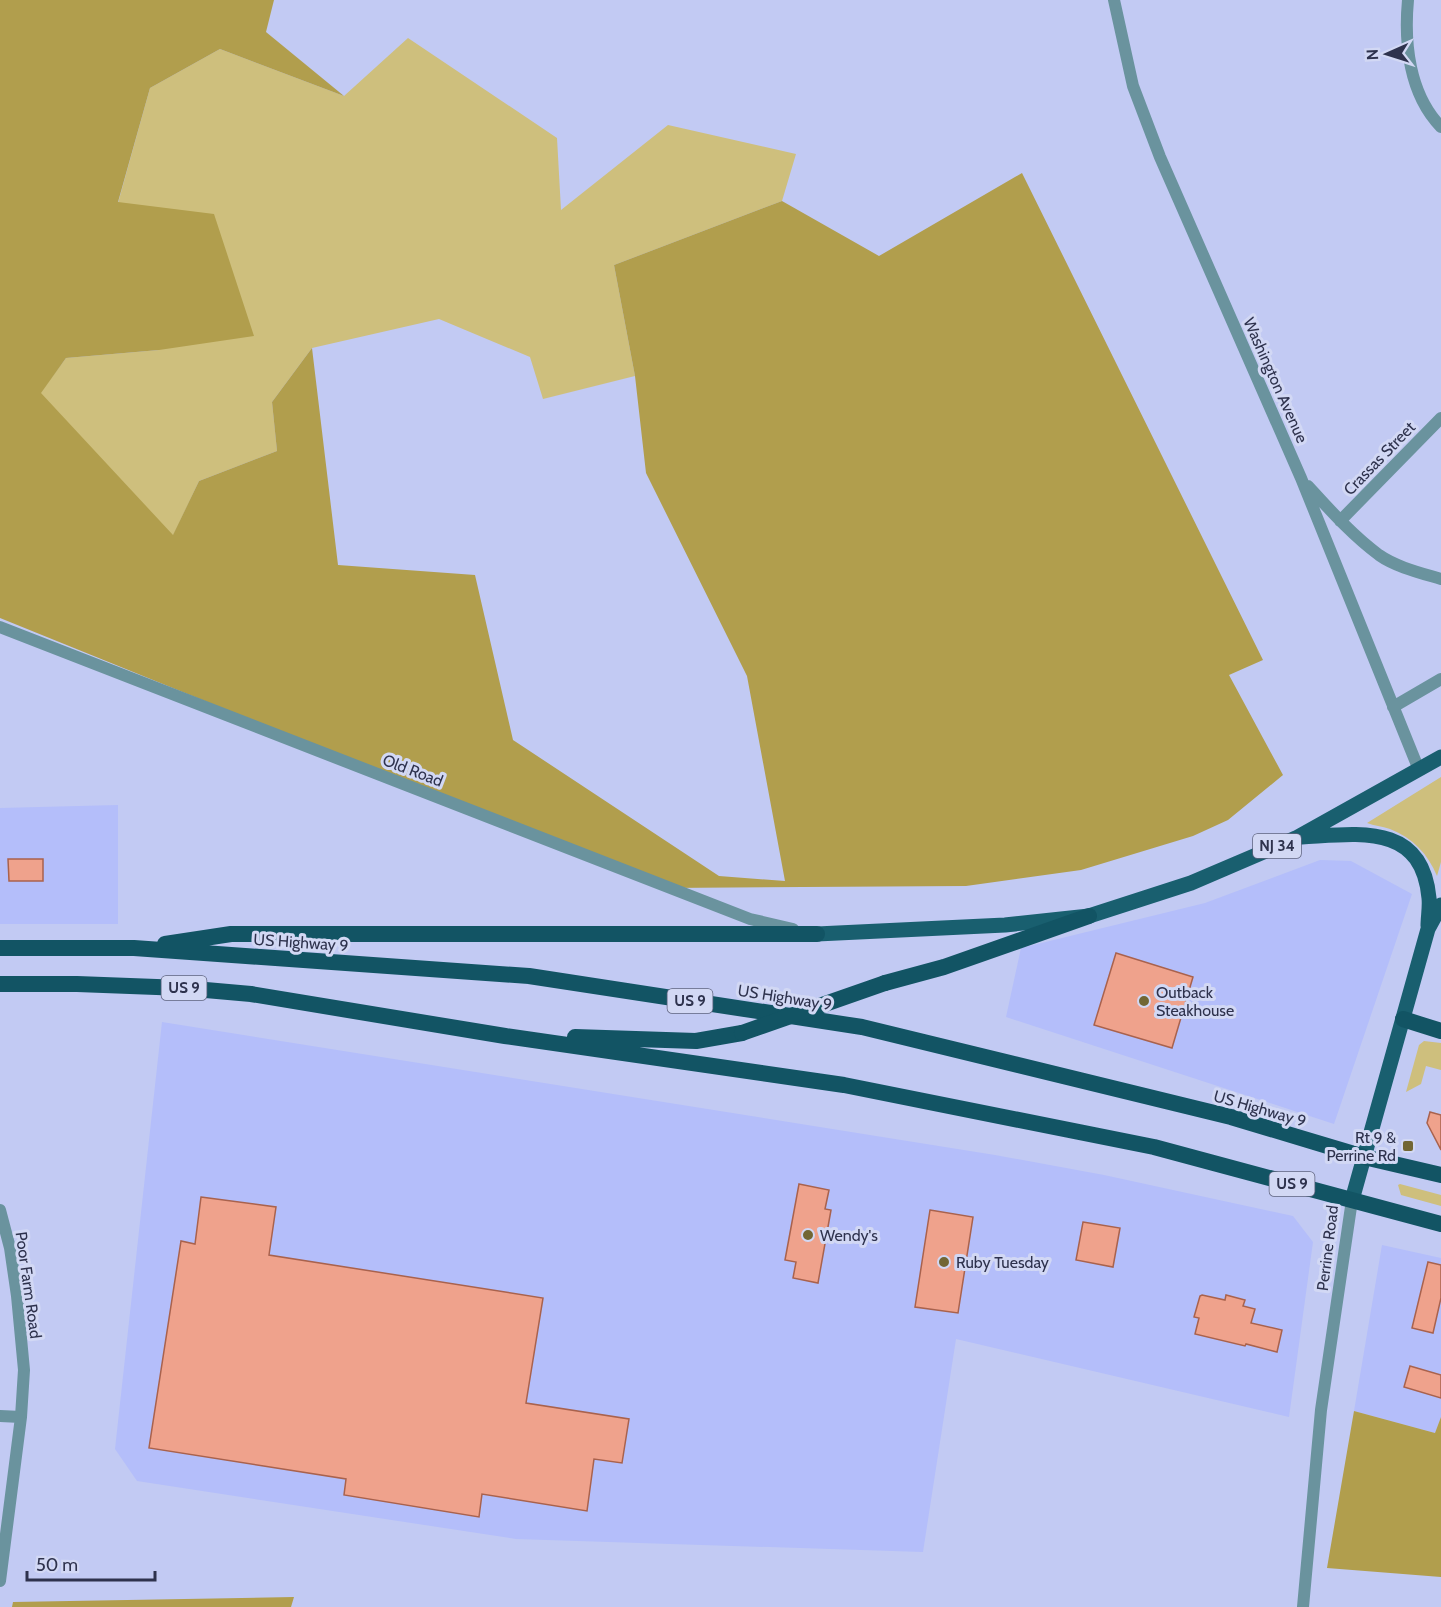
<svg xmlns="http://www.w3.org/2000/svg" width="1441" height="1607" font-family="Cabin,sans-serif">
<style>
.built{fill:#b4befa}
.green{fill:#cebf7d}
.forest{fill:#b19e4d}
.building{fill:#efa28c;stroke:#a9624d;stroke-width:1.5}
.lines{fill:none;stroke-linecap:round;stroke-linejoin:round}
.minor{stroke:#6a939e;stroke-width:12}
.primary{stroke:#195f6f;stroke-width:15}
.trunk{stroke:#125464;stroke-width:16}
.trunk-bridge{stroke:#125464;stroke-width:16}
.poi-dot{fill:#726633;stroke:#d2d8f4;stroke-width:2}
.labels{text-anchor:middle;stroke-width:6;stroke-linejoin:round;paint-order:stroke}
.shield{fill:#d2d8f4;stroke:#5f647f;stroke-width:1.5}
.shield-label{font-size:15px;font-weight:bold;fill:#2e324d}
.street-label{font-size:16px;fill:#2e324d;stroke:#d2d8f4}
.poi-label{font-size:16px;fill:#2e324d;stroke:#d2d8f4;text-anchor:start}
</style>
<rect width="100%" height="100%" fill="#c2caf3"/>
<path class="built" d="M 118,805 L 118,924 L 0,924 L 0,808 Z
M 1320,860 L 1351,861 L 1412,894 L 1334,1124 L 1006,1017 L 1021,948 L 1205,903 Z
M 162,1022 L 995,1155 L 1104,1175 L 1293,1216 L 1313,1242 L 1289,1417 L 956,1339 L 923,1552 L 516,1539 L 137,1481 L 115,1449 Z
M 1382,1245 L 1441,1258 L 1441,1417 L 1435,1433 L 1354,1411 Z"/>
<path class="green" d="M 408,38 L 557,138 L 561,210 L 668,125 L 796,154 L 782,201 L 614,265 L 635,376 L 543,399 L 530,357 L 439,319 L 312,348 L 272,402 L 277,451 L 199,481 L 173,536 L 40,393 L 66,358 L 159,350 L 118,203 L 150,88 L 220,49 L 344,96 Z
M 1441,777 L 1441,862 L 1437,876 C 1428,854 1413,838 1390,829 C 1382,826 1374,826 1367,823 Z
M 1424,1041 L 1441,1043 L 1441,1070 L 1426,1066 L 1421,1084 L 1406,1092 L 1419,1045 Z
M 1400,1184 L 1441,1195 L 1441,1206 L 1401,1195 L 1398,1185 Z"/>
<path class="forest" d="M 0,0 L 274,0 L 266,32 L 344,96 L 220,49 L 150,88 L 118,202 L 214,214 L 254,336 L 159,350 L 66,358 L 41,393 L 173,535 L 199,481 L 277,451 L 272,402 L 312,348 L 338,565 L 475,575 L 513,740 L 719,876 L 785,881 L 747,676 L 646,473 L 635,376 L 614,265 L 782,201 L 879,256 L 1022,173 L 1263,660 L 1229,675 L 1283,775 L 1228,820 L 1193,836 L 1081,870 L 966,886 L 667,888 L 0,618 Z
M 1354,1411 L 1435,1433 L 1441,1417 L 1441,1577 L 1327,1568 Z
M 294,1597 L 291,1607 L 12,1607 L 13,1602 Z"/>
<path class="building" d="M 8,859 L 43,859 L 43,881 L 9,881 Z
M 1116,953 L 1193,977 L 1172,1048 L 1094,1025 Z
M 1430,1112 L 1441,1115 L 1441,1150 L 1427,1123 Z
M 799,1184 L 829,1190 L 825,1209 L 831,1210 L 818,1283 L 793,1278 L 796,1262 L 785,1260 Z
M 201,1197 L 276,1207 L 269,1255 L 543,1298 L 526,1403 L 629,1419 L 622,1463 L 594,1459 L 587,1511 L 482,1494 L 479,1517 L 344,1495 L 346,1479 L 149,1448 L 181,1241 L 195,1244 Z
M 930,1210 L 973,1217 L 958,1313 L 915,1307 Z
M 1083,1222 L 1120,1228 L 1113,1267 L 1076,1260 Z
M 1428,1262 L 1441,1265 L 1441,1298 L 1433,1333 L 1412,1328 Z
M 1202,1295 L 1225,1300 L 1226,1295 L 1245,1300 L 1243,1306 L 1255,1309 L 1251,1323 L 1282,1330 L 1277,1352 L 1246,1344 L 1245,1346 L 1195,1334 L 1199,1318 L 1194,1317 L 1200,1296 Z
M 1410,1366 L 1441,1375 L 1441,1398 L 1404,1387 Z"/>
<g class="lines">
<path class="minor" d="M 1114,0 L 1133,86 L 1160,157 L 1301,478 L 1419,770
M 1408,0 C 1404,43 1409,94 1441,127
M 1308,486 C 1330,510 1352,535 1379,555 C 1396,567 1421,573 1441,579
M 1340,521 L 1441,418
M 0,627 L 750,919 L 793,929
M 1393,707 L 1441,679
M 0,1210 L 10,1248 L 17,1296 L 24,1370 L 21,1417 L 0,1581
M 0,1416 L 21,1417
M 1303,1607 L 1321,1410 L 1352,1200"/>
<path class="primary" d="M 1302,837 C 1358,834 1422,822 1429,898 C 1430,907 1428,917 1428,926
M 817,934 L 1005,925 L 1089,916 L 1191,883 L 1296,838 L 1441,757
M 1352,1200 L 1428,929 L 1441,905"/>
<path class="trunk" d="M 165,944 L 231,934 L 817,934
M 0,948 L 134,948 L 529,976 L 862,1027 L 1231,1117 L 1364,1157 L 1441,1175
M 885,983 L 944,967 L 1089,916
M 0,984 L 77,984 L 183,988 L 251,994 L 505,1036 L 844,1085 L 1154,1147 L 1441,1224
M 1403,1019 L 1441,1031
M 575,1037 L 696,1041 L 742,1033"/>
<path class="trunk-bridge" d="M 742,1033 L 885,983"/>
</g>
<g class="poi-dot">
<circle cx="1144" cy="1001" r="6"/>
<rect x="1402" y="1140" width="12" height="12" rx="3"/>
<circle cx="808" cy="1235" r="6"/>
<circle cx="944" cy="1262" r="6"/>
</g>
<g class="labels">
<g class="shield">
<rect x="1253" y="834" width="48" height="24" rx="4.5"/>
<rect x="161.5" y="976" width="45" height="24" rx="4.5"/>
<rect x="667.5" y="989" width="45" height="24" rx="4.5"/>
<rect x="1269.5" y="1172" width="45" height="24" rx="4.5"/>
</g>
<g class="shield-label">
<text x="1277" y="851">NJ 34</text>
<text x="184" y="993">US 9</text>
<text x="690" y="1006">US 9</text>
<text x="1292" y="1189">US 9</text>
</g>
<g class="street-label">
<text transform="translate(1276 380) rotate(66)" y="6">Washington Avenue</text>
<text transform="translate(1379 458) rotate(-46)" y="6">Crassas Street</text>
<text transform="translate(413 770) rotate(21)" y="6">Old Road</text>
<text transform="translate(301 942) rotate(4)" y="6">US Highway 9</text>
<text transform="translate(785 997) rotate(9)" y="6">US Highway 9</text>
<text transform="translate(1260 1108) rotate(16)" y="6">US Highway 9</text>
<text transform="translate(1327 1248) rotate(-83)" y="6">Perrine Road</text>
<text transform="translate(29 1285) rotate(82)" y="6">Poor Farm Road</text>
</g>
<g class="poi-label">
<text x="1156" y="998">Outback<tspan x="1156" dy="18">Steakhouse</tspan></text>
<text x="1396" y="1143" text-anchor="end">Rt 9 &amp;<tspan x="1396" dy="18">Perrine Rd</tspan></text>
<text x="820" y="1241">Wendy's</text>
<text x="956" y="1268">Ruby Tuesday</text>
</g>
</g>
<g transform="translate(1387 54) rotate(267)" stroke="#d2d8f4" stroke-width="4.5" paint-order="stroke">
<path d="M0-4.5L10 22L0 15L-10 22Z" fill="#2e324d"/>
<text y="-9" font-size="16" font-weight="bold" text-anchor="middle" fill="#2e324d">N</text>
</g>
<path d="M27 1571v9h128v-9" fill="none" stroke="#2e324d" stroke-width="3"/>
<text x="36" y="1571" font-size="18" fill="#2e324d" stroke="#d2d8f4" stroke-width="4.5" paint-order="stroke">50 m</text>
</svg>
